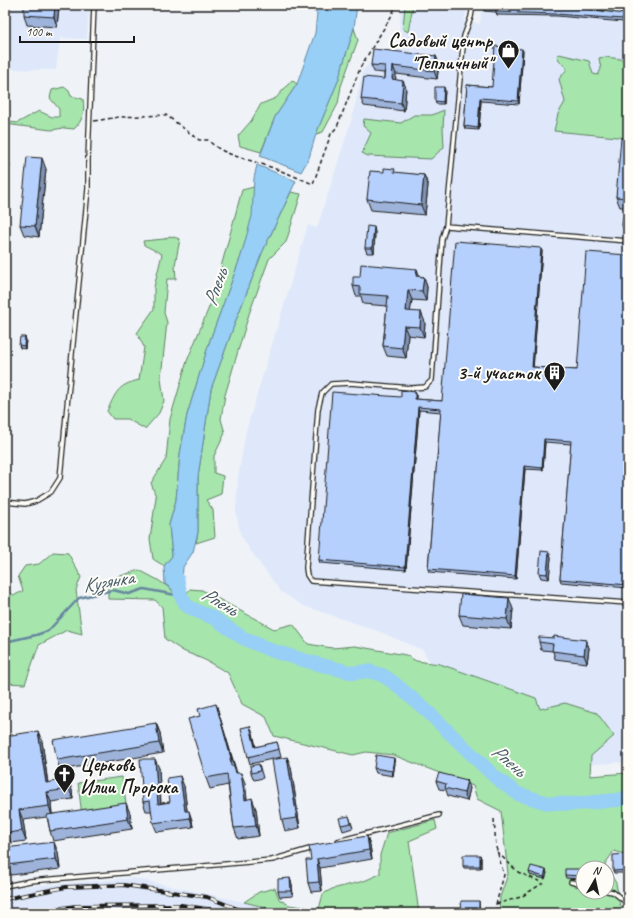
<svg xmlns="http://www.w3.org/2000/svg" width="633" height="918" font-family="Caveat,sans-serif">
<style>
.built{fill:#dee8fa}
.green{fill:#a6e5ac;stroke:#618064}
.water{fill:#97cff6;stroke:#66879f}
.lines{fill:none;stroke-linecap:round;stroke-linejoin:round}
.stream{stroke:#66879f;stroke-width:2.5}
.river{stroke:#97cff6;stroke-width:14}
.service-casing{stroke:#1c1c1c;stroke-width:6}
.path{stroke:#1c1c1c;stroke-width:1.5;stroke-dasharray:4 3;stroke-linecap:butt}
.service{stroke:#fdfcf7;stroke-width:3.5}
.rail-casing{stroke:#1c1c1c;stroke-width:4}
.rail{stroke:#fdfcf7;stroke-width:2.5;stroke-dasharray:8;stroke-linecap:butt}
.wall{fill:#9db3da;stroke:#1c1c1c}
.shaded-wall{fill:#7f92b2;stroke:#1c1c1c}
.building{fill:#b6d0fe;stroke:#1c1c1c}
.labels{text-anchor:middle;stroke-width:4;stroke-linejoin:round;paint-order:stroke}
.poi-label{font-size:19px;font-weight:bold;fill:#1c1c1c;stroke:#fdfcf7;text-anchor:end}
.water-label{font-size:20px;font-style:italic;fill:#475b68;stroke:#fdfcf7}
</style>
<rect width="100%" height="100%" fill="#eff3f8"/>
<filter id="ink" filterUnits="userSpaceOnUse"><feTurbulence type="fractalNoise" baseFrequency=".025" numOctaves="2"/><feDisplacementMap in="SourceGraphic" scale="8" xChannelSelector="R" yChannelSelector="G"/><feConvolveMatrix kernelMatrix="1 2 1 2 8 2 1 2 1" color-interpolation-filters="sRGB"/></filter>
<g filter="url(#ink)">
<path class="built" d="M 5,5 L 89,5 L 87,39 L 60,38 L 56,70 L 5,69 Z
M 401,5 L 468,5 L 464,20 L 480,24 L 482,5 L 628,5 L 628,762 L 581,765 L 450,696 L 423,650 L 375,630 L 304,606 L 281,592 L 250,550 L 241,536 L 236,512 L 238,478 L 246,431 L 308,225 L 317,228 L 352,118 L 363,70 L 376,57 L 397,59 Z
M 133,878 L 244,902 L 287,913 L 5,913 L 5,890 L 16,887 Z"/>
<path class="green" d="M 405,5 L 467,5 L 461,9 L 413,6 L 408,32 L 403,29 Z
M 592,5 L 628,5 L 628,12 L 592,10 Z
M 354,28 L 358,40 L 341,86 L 338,104 L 323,132 L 316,134 L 338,81 Z
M 559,54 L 589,61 L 593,74 L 598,75 L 601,69 L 599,58 L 606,57 L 628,60 L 628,138 L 554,131 L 558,114 L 565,102 L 559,79 L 567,69 L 559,60 L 557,55 Z
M 292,80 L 297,84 L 275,117 L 261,152 L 240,146 L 238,136 L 251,121 L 261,104 L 276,98 Z
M 64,87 L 69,91 L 71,96 L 83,99 C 85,111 83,121 74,129 L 64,128 L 51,130 L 5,124 L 5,121 L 17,123 L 39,111 L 52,117 L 59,117 L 59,109 L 50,98 L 52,90 Z
M 444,110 L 443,128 L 444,147 L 431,159 L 368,156 L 362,153 L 371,133 L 363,126 L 364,119 L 401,123 L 414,115 L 432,115 Z
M 254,187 L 253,216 L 241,256 L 210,340 L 187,415 L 180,454 L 176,500 L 169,525 L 172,556 L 164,566 L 153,559 L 150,539 L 156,497 L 151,483 L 166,459 L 170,419 L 187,361 L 210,305 L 222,283 L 221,267 L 242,190 Z
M 291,192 L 301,194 L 286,242 L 269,259 L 249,314 L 225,395 L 221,419 L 225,433 L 214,456 L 214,473 L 223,476 L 221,494 L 206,500 L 213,510 L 215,537 L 196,543 L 198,532 L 198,477 L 211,389 L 236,320 L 262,253 Z
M 170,236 L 180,239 L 175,265 L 176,279 L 167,279 L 164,313 L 167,322 L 161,378 L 164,401 L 159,413 L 145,429 L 127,419 L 113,419 L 107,411 C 116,393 117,385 139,380 L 144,347 L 137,333 L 154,309 L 154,287 L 162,254 L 144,245 L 143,241 L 164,239 Z
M 53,552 L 68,553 L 81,577 L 76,590 L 82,634 L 67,630 L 39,645 L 25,684 L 5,683 L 5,592 L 15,595 L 23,591 L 18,576 L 25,566 L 39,564 Z
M 139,570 L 158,580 L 171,589 L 179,602 L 190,589 L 202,590 L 274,629 L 293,624 L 308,644 L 332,648 L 355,646 L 406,655 L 416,661 L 440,664 L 536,698 L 540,709 L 565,703 L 597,713 L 614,736 L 591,756 L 590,776 L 628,773 L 628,855 L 614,851 L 605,864 L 607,868 L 583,868 L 583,892 L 607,892 L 607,868 L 616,883 L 620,905 L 628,913 L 499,913 L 500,897 L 508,874 L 501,811 L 477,799 L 473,786 L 393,755 L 366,752 L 353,755 L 274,736 L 266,717 L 242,704 L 228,673 L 205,660 L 183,651 L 165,639 L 162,607 L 155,600 L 108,599 L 108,580 Z
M 122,777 L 127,810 L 82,816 L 78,783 Z
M 435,820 L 437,829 L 409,841 L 419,913 L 287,913 L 244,902 L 259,892 L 275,888 L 279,899 L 289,905 L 319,909 L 323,894 L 332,889 L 364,881 L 380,874 L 380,855 L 387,833 Z"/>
<path class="water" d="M 301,5 L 357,5 L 354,28 L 338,81 L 316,134 L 309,158 L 301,172 L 260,156 L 275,117 L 297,84 L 315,33 L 317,13 Z
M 257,165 L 296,181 L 262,253 L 236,320 L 211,389 L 198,477 L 198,532 L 193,552 L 183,567 L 181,596 L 165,584 L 164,566 L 172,556 L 169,525 L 176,500 L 180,454 L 187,415 L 210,340 L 241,256 L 252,216 L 254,178 Z"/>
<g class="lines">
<path class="stream" d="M 5,642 L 36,635 L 48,631 L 79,598 L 113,590 L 129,594 L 144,589 L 181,596"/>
<path class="river" d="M 177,578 L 181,596 L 187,606 L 199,612 L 214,618 L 243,638 L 270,650 L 310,662 L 353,673 L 368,671 L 382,675 L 393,682 L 427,711 L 495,777 L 518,794 L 548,803 L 574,804 L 617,800 L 628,797"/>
<defs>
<path id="service" d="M 473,5 L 471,17 L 464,36 L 446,226 L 442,239 L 432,380 L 425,387 L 412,388 L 350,383 L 331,384 L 322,393 L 318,409 L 306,568 L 307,575 L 311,581 L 628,603
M 446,226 L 628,241
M 5,502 L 25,504 L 36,501 L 51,492 L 60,478 L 88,189 L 88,159 L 94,5
M 338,841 L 439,815
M 571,882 L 583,885
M 5,886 L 30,881 L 272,860 L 313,848
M 607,891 L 613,892 L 628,904"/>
</defs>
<use href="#service" class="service-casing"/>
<path class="path" d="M 94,121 L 119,117 L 166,115 L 199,140 L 208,140 C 220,153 239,157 255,162 C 275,168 294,176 313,184 L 331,134 L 337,127 L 361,66 L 392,15 L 396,5
M 494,819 L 496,847 L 504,875 L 496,904 L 496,913
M 497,852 L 518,872 L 543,883
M 496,904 L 521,897 L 543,883"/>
<use href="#service" class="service"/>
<defs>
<path id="rail" d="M 5,899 L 66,887 L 123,885 L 207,897 L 248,913
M 27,913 L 76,906 L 181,905 L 232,913"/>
</defs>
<use href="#rail" class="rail-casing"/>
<use href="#rail" class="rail"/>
</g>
<path class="wall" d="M 59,5 L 57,27 L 27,25 L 24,15 Z
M 484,5 L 589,5 L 588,9 L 624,17 L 624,22 L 557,16 L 497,15 L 496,12 L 484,11 L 483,9 Z
M 628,12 L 628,22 L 626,22 L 625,19 Z
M 523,51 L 519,104 L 481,101 L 479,130 L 465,129 L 464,126 L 467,85 L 492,87 Z
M 436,56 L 439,64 L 437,79 L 396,74 L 395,80 L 403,81 L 406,88 L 404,111 L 364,106 L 361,99 L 384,79 L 384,73 L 374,72 L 371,65 Z
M 445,90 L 444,104 L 436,104 L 435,101 Z
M 628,139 L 628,207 L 620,207 L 616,197 Z
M 46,169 L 39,237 L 24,235 L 20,225 Z
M 384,172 L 396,173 L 424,175 L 428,185 L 425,215 L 371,210 L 367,199 Z
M 628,218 L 628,231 L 624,231 L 622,225 Z
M 375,232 L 374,253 L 367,253 L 365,248 Z
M 542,251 L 533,367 L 577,370 L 628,255 L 628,588 L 561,582 L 560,579 L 571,444 L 545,442 L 543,470 L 525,469 L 516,579 L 429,572 L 428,569 L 441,412 L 419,410 L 406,570 L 320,563 L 319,560 L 401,397 L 415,392 L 416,394 L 416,399 L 442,401 Z
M 417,269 L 419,276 L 424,277 L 427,287 L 426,301 L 412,300 L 410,311 L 425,322 L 424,337 L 408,335 L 406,358 L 387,356 L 383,346 L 387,306 L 363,304 L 361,296 L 356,296 L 353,286 L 360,277 Z
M 25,337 L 26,340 L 25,349 L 20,348 L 19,345 Z
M 549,552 L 551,557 L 549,579 L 541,578 L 539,573 Z
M 513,609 L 511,629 L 463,625 L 459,615 Z
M 554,638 L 586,640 L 589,648 L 587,663 L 555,659 L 553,651 L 541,650 L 539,642 Z
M 216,704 L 219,714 L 237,773 L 245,783 L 247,799 L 256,809 L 259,836 L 238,839 L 234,828 L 228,785 L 210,789 L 206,778 L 200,716 Z
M 156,723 L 160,733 L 163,753 L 60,770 L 57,760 Z
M 253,733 L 256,747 L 277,742 L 281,757 L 250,764 L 248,757 Z
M 5,736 L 42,741 L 48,783 L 72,790 L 73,799 L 51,802 L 52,814 L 130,813 L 132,829 L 53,841 L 50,831 L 47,817 L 23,820 L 26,841 L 11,843 L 8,833 L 6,821 L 5,821 Z
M 287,757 L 291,767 L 300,828 L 285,831 L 282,820 Z
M 395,763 L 393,776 L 376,773 L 374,768 Z
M 259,764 L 263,778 L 254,780 L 251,773 Z
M 159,768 L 161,803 L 170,802 L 184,786 L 187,811 L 192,820 L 193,827 L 157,832 L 153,823 L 152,811 L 146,811 L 143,802 Z
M 436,781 L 470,788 L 467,801 L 448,796 L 446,790 L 439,789 Z
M 349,816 L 353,828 L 343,831 L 341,825 Z
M 367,836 L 370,845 L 372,859 L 320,868 L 322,891 L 311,892 L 308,883 L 311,860 Z
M 58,852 L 60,869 L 11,875 L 7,865 Z
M 628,854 L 628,873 L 614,873 L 613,871 Z
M 480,855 L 481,858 L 481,868 L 464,868 L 463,866 Z
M 581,869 L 581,879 L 566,878 L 565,875 Z
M 529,872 L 547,873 L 545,879 L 530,875 Z
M 292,884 L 293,896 L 280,897 L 278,891 Z"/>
<path class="shaded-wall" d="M 55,5 L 59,5 L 57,27 L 54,17 Z
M 522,49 L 523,51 L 519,104 L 518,101 Z
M 436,56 L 439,64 L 437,79 L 434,71 Z
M 393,66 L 396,74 L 395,87 L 392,79 Z
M 403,81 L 406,88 L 404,111 L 401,103 Z
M 444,87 L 445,90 L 444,104 L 443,102 Z
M 480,98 L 481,101 L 479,130 L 478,128 Z
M 6,155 L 10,165 L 5,212 L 5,167 Z
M 42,158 L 46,169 L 39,237 L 35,226 Z
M 424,175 L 428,185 L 425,215 L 421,205 Z
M 374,227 L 375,232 L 374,253 L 372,248 Z
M 541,248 L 542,251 L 533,370 L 532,367 Z
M 417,269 L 420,279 L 416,276 Z
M 424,277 L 427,287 L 426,301 L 422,291 Z
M 408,290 L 412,300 L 409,321 L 406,311 Z
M 421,312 L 425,322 L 424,337 L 420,327 Z
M 404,326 L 408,335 L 406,358 L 402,348 Z
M 25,337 L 26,340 L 25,349 L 24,346 Z
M 415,392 L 416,394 L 416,402 L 415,399 Z
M 418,407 L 419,410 L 406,570 L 405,567 Z
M 544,439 L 545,442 L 543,470 L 542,468 Z
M 524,466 L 525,469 L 516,579 L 515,576 Z
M 549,552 L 551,557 L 549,579 L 547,574 Z
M 509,598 L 513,609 L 511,629 L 507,619 Z
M 586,640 L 589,648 L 587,663 L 584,655 Z
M 216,704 L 219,714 L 235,768 L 231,758 Z
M 156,723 L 160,733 L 163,753 L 159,743 Z
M 250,726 L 253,733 L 257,754 L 255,747 Z
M 38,731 L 42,741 L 49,793 L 46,783 Z
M 287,757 L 291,767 L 300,828 L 297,818 Z
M 394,758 L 395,763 L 393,776 L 392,771 Z
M 155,759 L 159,768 L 161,813 L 158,804 Z
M 241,773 L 245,783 L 248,810 L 245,800 Z
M 180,776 L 184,786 L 188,818 L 185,811 Z
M 68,779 L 72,790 L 73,799 L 69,789 Z
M 467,780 L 470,788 L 467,801 L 464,793 Z
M 47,792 L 51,802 L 52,816 L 49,806 Z
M 252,798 L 256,809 L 259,836 L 256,826 Z
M 126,803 L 130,813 L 132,829 L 128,819 Z
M 19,810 L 23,820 L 26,841 L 22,831 Z
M 189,811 L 192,820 L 193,827 L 190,818 Z
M 367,836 L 370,845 L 372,859 L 369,850 Z
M 54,842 L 58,852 L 60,869 L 56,859 Z
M 480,855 L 481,858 L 481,868 L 480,866 Z
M 317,859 L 320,868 L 322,891 L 319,882 Z
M 581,869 L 581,879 L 580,876 Z
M 546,870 L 547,873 L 545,879 L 544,877 Z
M 290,878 L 292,884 L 293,896 L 291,891 Z
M 479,901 L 479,903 L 480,913 L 479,913 Z"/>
<path class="building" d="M 24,5 L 55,5 L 54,17 L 24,15 Z
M 484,5 L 587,5 L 587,9 L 624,14 L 623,19 L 556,14 L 496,12 L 496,9 L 483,9 Z
M 626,12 L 628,12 L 628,19 L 625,19 Z
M 495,46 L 522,49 L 518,101 L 480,98 L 478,128 L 464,126 L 467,85 L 492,87 Z
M 373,49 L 436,56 L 434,71 L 393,66 L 392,79 L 403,81 L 401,103 L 361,99 L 364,77 L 384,79 L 385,66 L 371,65 Z
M 435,87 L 444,87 L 443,102 L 435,101 Z
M 621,138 L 628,139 L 628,198 L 616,197 Z
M 5,155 L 6,155 L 5,167 Z
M 27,157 L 42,158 L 35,226 L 20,225 Z
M 384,168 L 395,169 L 394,172 L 424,175 L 421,205 L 367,199 L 370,171 L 384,172 Z
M 623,217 L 628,218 L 628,226 L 622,225 Z
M 367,226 L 374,227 L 372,248 L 365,248 Z
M 455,241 L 541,248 L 532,367 L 577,370 L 586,252 L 628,255 L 628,585 L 560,579 L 571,441 L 544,439 L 542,468 L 524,466 L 515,576 L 428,569 L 441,409 L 418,407 L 405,567 L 319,560 L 332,392 L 401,397 L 401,390 L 415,392 L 415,399 L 442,401 Z
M 361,264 L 417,269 L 416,276 L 424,277 L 422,291 L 408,290 L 406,311 L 421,312 L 420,327 L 404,326 L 402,348 L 383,346 L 388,296 L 360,294 L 360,287 L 353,286 L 353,277 L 360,277 Z
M 20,337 L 25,337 L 24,346 L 19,345 Z
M 541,551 L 549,552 L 547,574 L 539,573 Z
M 461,594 L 509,598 L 507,619 L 459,615 Z
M 554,636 L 586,640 L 584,655 L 552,651 L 553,644 L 539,642 L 539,637 L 554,638 Z
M 216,704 L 231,758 L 230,758 L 231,766 L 234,766 L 236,773 L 241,773 L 245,800 L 252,798 L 256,826 L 234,828 L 227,774 L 206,778 L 188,719 L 200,716 L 198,709 Z
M 156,723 L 159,743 L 57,760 L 53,740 Z
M 250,726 L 255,747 L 277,742 L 279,749 L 248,757 L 241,728 Z
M 38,731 L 46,783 L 68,779 L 69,789 L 47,792 L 49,806 L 19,810 L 22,831 L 8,833 L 5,813 L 5,736 Z
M 376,755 L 394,758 L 392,771 L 374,768 Z
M 287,757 L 297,818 L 282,820 L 272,760 Z
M 140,759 L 155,759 L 158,804 L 170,802 L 167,778 L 180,776 L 185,811 L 189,811 L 190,818 L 153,823 L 150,801 L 143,802 Z
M 259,764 L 260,771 L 251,773 L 250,766 Z
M 439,773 L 467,780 L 464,793 L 445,788 L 446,784 L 436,781 Z
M 126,803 L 128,819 L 50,831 L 47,815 Z
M 349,816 L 351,823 L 341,825 L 339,818 Z
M 367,836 L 369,850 L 317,859 L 319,882 L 308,883 L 306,860 L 311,860 L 309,846 Z
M 54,842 L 56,859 L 7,865 L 5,848 Z
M 628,854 L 628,870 L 613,871 L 613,855 Z
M 463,855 L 480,855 L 480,866 L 463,866 Z
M 531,866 L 546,870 L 544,877 L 529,872 Z
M 565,869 L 581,869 L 580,876 L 565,875 Z
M 290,878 L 291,891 L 278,891 L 278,879 Z
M 461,901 L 479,901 L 479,913 L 462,913 Z"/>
</g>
<defs>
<symbol id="shop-pin" viewBox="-11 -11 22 30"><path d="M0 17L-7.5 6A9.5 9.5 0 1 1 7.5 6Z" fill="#1c1c1c" stroke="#fdfcf7"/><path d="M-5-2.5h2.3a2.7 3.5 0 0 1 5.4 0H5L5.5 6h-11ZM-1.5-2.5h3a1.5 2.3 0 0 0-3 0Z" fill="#fff"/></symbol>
<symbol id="building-pin" viewBox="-11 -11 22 30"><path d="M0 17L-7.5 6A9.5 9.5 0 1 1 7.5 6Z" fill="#1c1c1c" stroke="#fdfcf7"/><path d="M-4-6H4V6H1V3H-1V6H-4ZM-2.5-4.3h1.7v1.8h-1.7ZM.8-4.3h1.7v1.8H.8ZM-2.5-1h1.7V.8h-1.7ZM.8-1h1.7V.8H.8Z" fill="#fff"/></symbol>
<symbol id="church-pin" viewBox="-11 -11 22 30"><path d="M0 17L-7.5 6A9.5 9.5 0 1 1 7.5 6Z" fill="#1c1c1c" stroke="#fdfcf7"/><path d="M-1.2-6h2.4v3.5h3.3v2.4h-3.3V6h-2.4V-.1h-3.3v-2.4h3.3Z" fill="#fff"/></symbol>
</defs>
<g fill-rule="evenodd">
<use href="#shop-pin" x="496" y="38" width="25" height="34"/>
<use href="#building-pin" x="542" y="360" width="25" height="34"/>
<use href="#church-pin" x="52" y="762" width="25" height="34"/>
</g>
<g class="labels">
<g class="poi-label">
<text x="492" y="47">Садовый центр<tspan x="492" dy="22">"Тепличный"</tspan></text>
<text x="540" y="379">3-й участок</text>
<text x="80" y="771" text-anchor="start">Церковь<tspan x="80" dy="22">Илии Пророка</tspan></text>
</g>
<g class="water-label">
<text transform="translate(215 287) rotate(-71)" y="7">Рпень</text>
<text transform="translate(108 581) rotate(-10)" y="7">Кузянка</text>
<text transform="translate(220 601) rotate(30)" y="7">Рпень</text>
<text transform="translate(509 760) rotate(40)" y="7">Рпень</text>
</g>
</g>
<rect width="633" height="918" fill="none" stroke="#fdfcf7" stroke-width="20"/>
<rect x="10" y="10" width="613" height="898" fill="none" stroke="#1c1c1c" stroke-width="1.5" filter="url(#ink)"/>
<g transform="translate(595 880) rotate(9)"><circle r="19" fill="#fdfcf7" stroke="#a3a29f"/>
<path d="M0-3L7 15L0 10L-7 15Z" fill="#1c1c1c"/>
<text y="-6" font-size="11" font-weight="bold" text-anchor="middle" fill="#1c1c1c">N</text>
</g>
<path d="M20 36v6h114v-6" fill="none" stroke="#1c1c1c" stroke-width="2"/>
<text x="26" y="36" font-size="12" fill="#1c1c1c" stroke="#fdfcf7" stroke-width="3" paint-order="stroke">100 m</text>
</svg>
